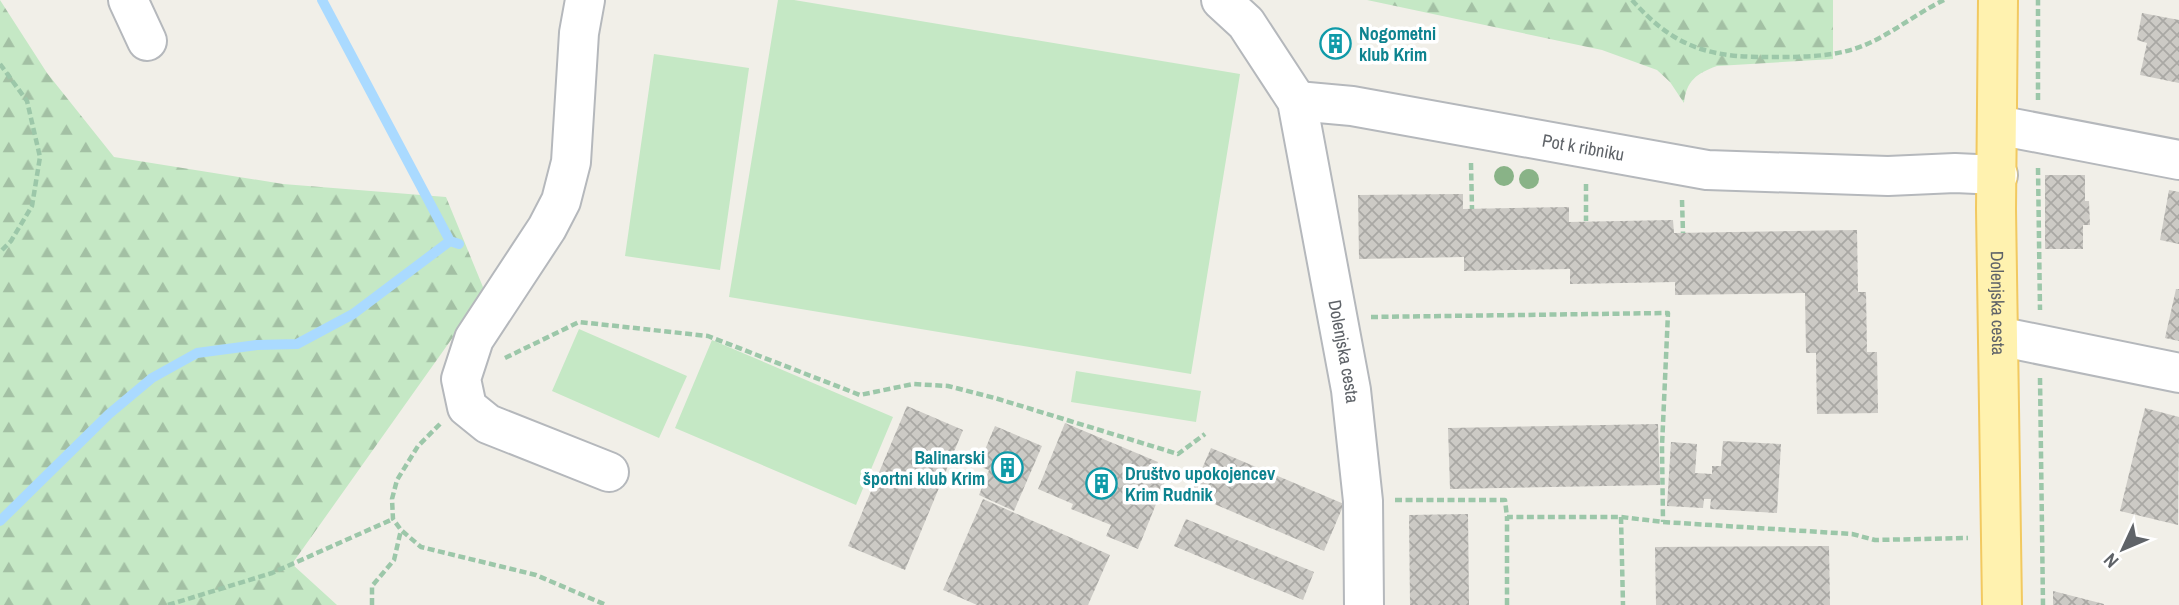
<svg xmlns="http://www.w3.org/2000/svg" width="2179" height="605" font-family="'Archivo Narrow',sans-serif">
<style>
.forest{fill:url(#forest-firs)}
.garden{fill:#c5e8c5}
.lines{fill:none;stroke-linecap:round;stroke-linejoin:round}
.stream{stroke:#aadaff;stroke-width:10}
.building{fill:url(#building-cross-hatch)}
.minor-casing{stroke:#b5b8bc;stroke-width:42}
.major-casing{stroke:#f2c960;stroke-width:42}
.path{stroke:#9cc7a9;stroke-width:4.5;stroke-dasharray:7 3.5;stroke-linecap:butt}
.minor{stroke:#fff;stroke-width:38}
.major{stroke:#fff2af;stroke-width:38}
.tree{fill:#89b387}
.labels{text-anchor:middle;stroke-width:7;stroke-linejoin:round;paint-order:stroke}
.culture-label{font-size:18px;font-weight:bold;fill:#0d838f;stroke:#fff;text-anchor:start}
.street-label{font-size:18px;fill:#5f6368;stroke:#fff}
</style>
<defs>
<pattern id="forest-firs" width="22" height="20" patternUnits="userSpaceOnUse" patternTransform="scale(1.75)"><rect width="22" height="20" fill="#c5e8c5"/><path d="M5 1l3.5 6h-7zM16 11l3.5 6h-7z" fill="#a3c0a4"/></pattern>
<pattern id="building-cross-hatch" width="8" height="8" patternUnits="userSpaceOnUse" patternTransform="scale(1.75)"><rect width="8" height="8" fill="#cccac5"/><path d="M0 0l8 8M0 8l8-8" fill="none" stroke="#a9a8a4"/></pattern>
</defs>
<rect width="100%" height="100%" fill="#f1efe8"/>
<path class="forest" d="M 0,0 L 47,73 L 114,157 L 283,184 L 446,197 L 485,292 L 292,564 L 337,605 L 0,605 Z
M 1367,0 L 1833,0 L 1833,59 L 1717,66 C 1697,73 1686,81 1684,103 L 1670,82 L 1657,70 L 1602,50 Z"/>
<path class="garden" d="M 778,0 L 794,0 L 1240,74 L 1191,374 L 729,297 Z
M 654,54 L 749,68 L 720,270 L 625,256 Z
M 579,329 L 687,376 L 659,438 L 552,391 Z
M 712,340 L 893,417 L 856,505 L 675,428 Z
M 1076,371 L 1201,391 L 1196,422 L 1071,402 Z"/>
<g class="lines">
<path class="stream" d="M 322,0 L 450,241
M 0,521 L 109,414 L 152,378 L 197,353 L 257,345 L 297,344 L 353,314 L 450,241 L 459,244"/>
</g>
<path class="building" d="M 2142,13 L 2179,20 L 2179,83 L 2140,75 L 2147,43 L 2137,40 Z
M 2045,175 L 2085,175 L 2085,201 L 2089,201 L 2090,225 L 2083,225 L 2083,249 L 2045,249 Z
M 2169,190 L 2179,192 L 2179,244 L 2160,240 Z
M 1463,194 L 1463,209 L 1569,207 L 1569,222 L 1673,220 L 1674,233 L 1857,230 L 1858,292 L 1866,292 L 1867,352 L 1877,352 L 1878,413 L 1817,414 L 1816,353 L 1806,353 L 1805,293 L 1675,295 L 1675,282 L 1570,284 L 1570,269 L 1464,271 L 1464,257 L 1359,259 L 1358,195 Z
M 2176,289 L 2179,289 L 2179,341 L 2165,338 Z
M 907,406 L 963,430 L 905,570 L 848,546 Z
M 2145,408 L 2179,417 L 2178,525 L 2120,511 Z
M 1065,423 L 1158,462 L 1153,474 L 1166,479 L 1138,549 L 1106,536 L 1111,525 L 1071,509 L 1073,504 L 1038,489 Z
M 1658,424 L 1660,485 L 1450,489 L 1448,428 Z
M 995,426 L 1042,446 L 1014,511 L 979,495 L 989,470 L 978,466 Z
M 1723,441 L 1781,444 L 1777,513 L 1710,509 L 1711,499 L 1704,499 L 1703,508 L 1667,506 L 1671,442 L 1697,444 L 1695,473 L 1712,474 L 1712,466 L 1721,466 Z
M 1211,448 L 1344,504 L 1324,551 L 1191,494 Z
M 983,499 L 1110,555 L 1088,605 L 977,605 L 943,590 Z
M 1468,514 L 1469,605 L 1410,605 L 1409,515 Z
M 1186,519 L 1314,572 L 1303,600 L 1174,546 Z
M 1829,546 L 1830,605 L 1656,605 L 1655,547 Z
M 2053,591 L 2104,604 L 2104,605 L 2053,605 Z"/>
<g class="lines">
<defs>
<g id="minor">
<path d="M 128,0 L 147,41"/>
<path d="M 585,0 L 579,33 L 571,162 L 561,201 L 547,228 L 474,339 L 461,379 L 467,407 L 488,424 L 609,472"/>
<path id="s1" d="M 1221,0 L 1246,23 L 1297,101 L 1351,390 L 1363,501 L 1364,605"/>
<path id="s2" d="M 1297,101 L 1352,106 L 1707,170 L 1888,176 L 1955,173 L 1998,175"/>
<path d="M 1997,125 L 2179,160"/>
<path d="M 1998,336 L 2179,373"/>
</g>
<g id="major">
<path id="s3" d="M 1998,0 L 1996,209 L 2002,605"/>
</g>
</defs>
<use href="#minor" class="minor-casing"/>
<use href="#major" class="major-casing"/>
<path class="path" d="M 1632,0 C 1678,52 1715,58 1781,57 C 1809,57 1838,56 1865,45 C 1893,33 1917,13 1944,0
M 0,64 L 27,101 L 40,157 L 32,206 L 11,241 L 0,252
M 2038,100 L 2038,0
M 1471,163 L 1472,209
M 2038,168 L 2040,310
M 1586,184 L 1586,221
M 1682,200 L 1683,233
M 1371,317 L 1668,313 L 1662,446 L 1663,522
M 505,358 L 579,322 L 708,336 L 860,395 L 913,384 L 948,386 L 995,398 L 1178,454 L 1205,434
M 2040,378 L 2043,605
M 440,424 L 418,446 L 397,480 L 392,499 L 393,519 L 401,530 L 421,547 L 536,575 L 606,605
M 1395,500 L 1505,500 L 1507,517 L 1621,517 L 1663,522 L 1852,534 L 1875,540 L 1968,538
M 1621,517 L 1623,605
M 168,605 L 272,573 L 393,519
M 372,605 L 372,586 L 394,560 L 401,530
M 1507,605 L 1507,517"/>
<use href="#minor" class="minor"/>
<use href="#major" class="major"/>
</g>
<g class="tree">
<circle cx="1504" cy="176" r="10"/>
<circle cx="1529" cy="179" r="10"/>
</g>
<defs>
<symbol id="building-ring" viewBox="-11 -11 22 22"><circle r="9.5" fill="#fff" stroke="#0f9aa8" stroke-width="1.5"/><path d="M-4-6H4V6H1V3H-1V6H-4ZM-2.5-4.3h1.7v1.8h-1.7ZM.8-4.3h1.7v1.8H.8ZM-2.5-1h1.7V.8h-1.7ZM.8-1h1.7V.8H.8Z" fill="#0f9aa8"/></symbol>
</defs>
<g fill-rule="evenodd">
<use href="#building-ring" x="1318" y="26" width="35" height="35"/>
<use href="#building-ring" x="990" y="450" width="35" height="35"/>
<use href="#building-ring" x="1084" y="466" width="35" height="35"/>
</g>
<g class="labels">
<g class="culture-label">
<text x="1359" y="40">Nogometni<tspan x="1359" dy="21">klub Krim</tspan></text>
<text x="985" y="464" text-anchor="end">Balinarski<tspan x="985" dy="21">športni klub Krim</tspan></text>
<text x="1125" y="480">Društvo upokojencev<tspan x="1125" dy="21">Krim Rudnik</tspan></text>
</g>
<g class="street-label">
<text dy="6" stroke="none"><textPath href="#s2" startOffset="290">Pot k ribniku</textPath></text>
<text dy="6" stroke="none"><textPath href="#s3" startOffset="303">Dolenjska cesta</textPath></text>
<text dy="6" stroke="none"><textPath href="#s1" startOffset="382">Dolenjska cesta</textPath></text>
</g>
</g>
<g transform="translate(2123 549) rotate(226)" stroke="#ffffff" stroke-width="5" paint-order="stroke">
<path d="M0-5L12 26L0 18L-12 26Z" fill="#5f6368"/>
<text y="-10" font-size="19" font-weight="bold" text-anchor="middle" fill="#5f6368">N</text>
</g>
</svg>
